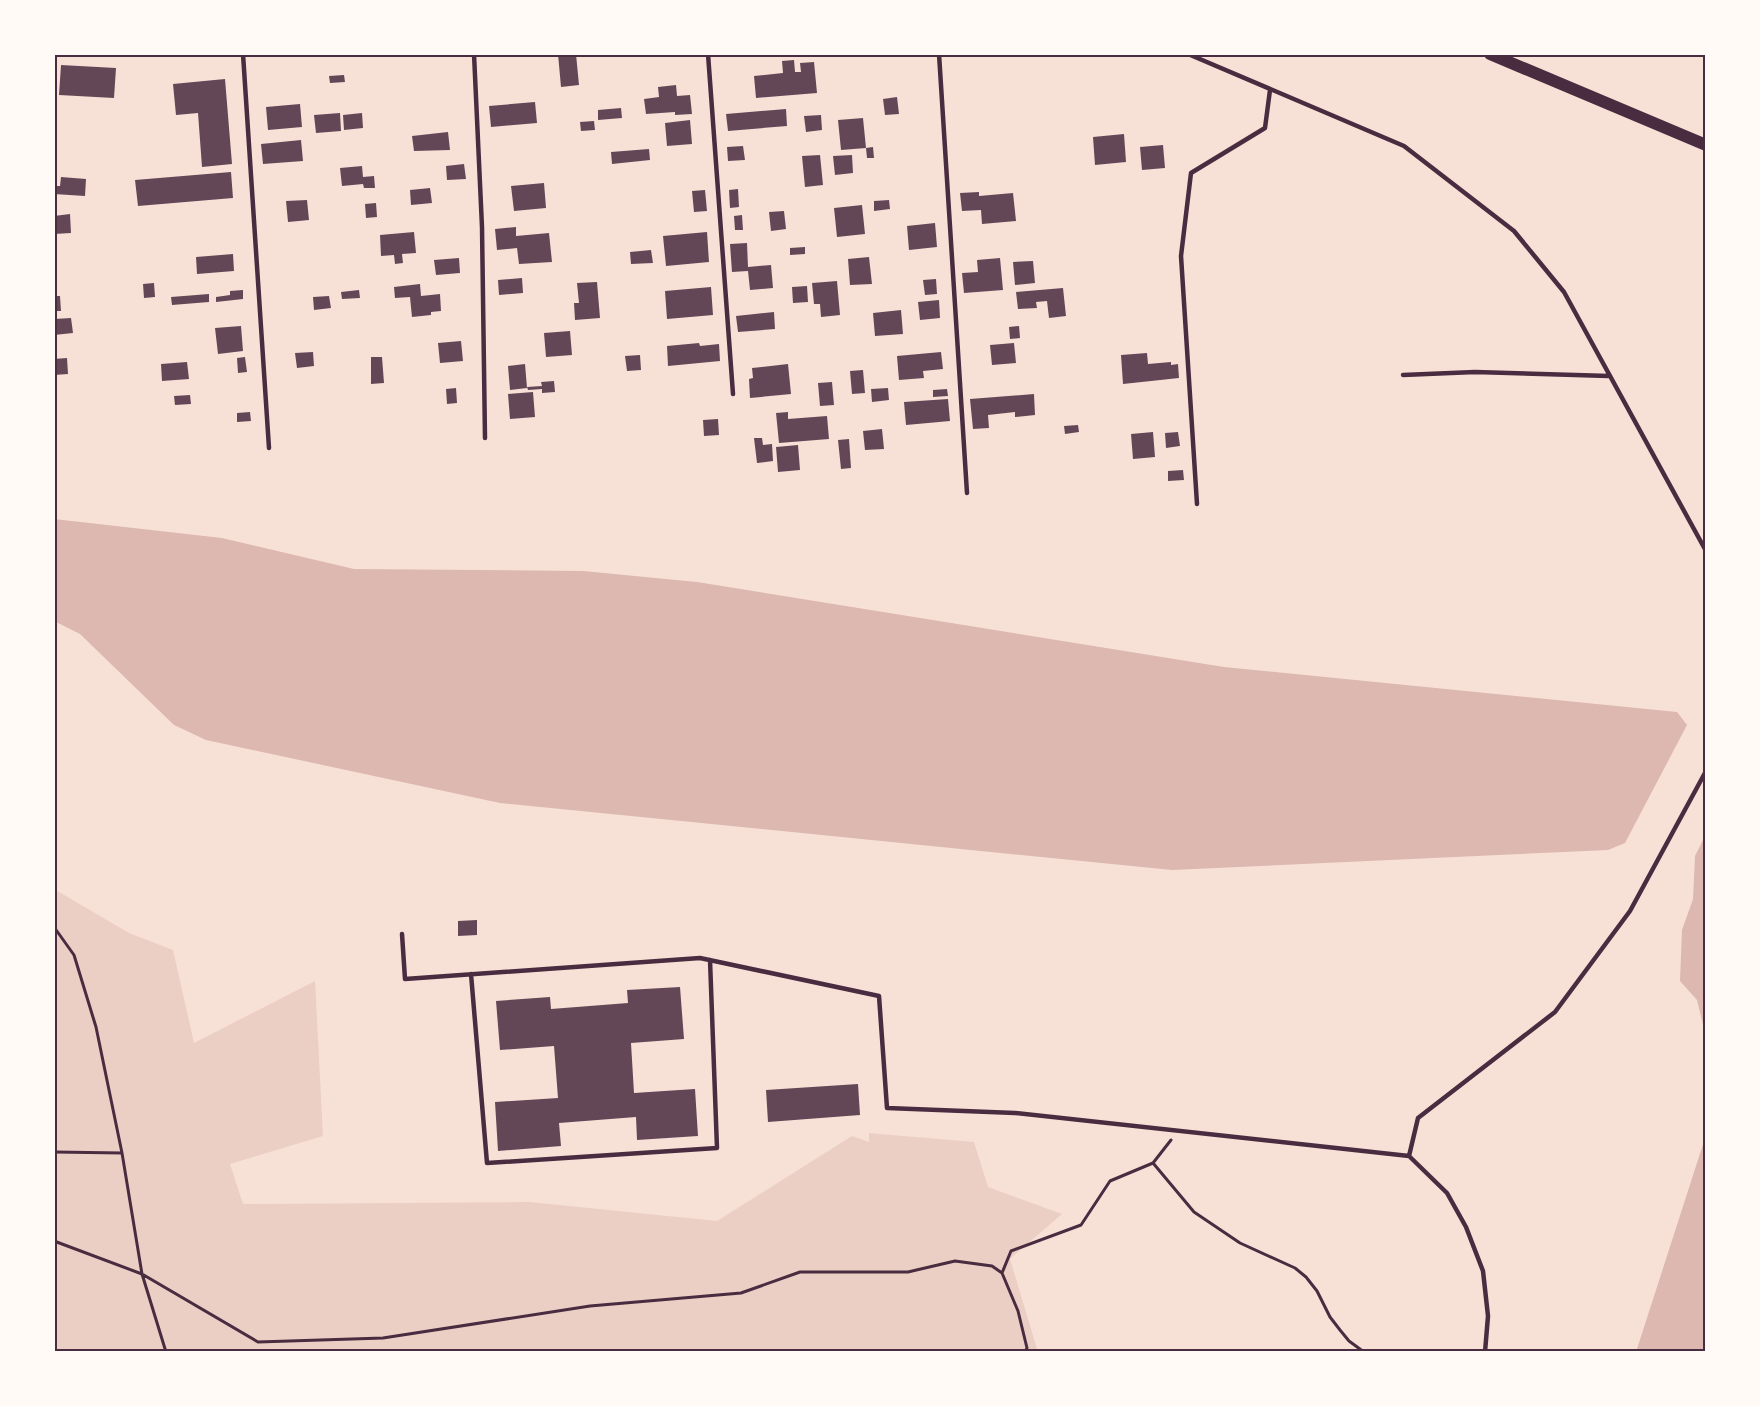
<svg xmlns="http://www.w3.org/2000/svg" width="1760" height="1406" font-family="'Roboto Condensed',sans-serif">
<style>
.green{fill:#ebcfc5}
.water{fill:#dcb8b0}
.building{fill:#644757}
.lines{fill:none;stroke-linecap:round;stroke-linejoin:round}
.path{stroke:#4a2c40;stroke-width:3}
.service{stroke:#4a2c40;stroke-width:4.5}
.secondary{stroke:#4a2c40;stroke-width:12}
.neatline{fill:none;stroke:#4a2c40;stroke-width:2}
</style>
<rect width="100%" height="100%" fill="#f7e1d7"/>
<path class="green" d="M 54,889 L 129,933 L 173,950 L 194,1043 L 315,981 L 323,1136 L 230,1164 L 243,1204 L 530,1202 L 717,1221 L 852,1136 L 869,1142 L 869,1133 L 974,1142 L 988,1187 L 1062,1214 L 1010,1259 L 1038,1352 L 54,1352 Z"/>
<path class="water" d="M 54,519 L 222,538 L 354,569 L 583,571 L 697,582 L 1224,667 L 1677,712 L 1687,725 L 1625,843 L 1608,850 L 1172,870 L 500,803 L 206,740 L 174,725 L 80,634 L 54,621 Z
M 1706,834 L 1706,1037 L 1697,1000 L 1680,981 L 1682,930 L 1693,899 L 1695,856 Z
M 1706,1135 L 1706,1352 L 1636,1352 Z"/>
<path class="building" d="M 558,54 L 576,54 L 579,85 L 561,87 Z
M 794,60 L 795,72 L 801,72 L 800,63 L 814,62 L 817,93 L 756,98 L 754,76 L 783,73 L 782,61 Z
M 61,65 L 116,68 L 114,98 L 59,95 Z
M 344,75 L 345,82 L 330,83 L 329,76 Z
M 225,79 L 232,164 L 202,167 L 198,113 L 176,115 L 173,84 Z
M 676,85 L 677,96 L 690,95 L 692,114 L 675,115 L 675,112 L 646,114 L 644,99 L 659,97 L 658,87 Z
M 897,97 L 899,114 L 885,115 L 883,99 Z
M 535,102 L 537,123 L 491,127 L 489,106 Z
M 300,104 L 302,127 L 268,130 L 266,107 Z
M 621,108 L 622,118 L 598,120 L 598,110 Z
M 786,109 L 787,126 L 728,131 L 726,114 Z
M 340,113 L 341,131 L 316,133 L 314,115 Z
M 362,113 L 363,128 L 344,130 L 343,115 Z
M 821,115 L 822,130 L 806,132 L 804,116 Z
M 863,118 L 866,148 L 873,147 L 874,158 L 867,158 L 866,148 L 841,150 L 838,120 Z
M 690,120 L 692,144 L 667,146 L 665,123 Z
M 594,121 L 595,130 L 581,131 L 580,122 Z
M 448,132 L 450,150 L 414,151 L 412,136 Z
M 1124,134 L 1126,162 L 1095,165 L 1093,137 Z
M 301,140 L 303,161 L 263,164 L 261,144 Z
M 1163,145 L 1165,168 L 1142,170 L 1140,147 Z
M 743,146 L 745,160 L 728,161 L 727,147 Z
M 649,149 L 650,160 L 612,164 L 611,152 Z
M 820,155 L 823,185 L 805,187 L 802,156 Z
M 852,155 L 853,173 L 835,175 L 833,156 Z
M 464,164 L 466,179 L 447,180 L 446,166 Z
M 362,166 L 363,177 L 374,176 L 375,188 L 364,188 L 363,184 L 342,186 L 340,168 Z
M 231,172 L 233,198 L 138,206 L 135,180 Z
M 61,177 L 86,179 L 85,196 L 54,194 L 54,186 L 60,186 Z
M 544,183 L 546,208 L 514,211 L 511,186 Z
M 430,188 L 432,203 L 411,205 L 410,190 Z
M 738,189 L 739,207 L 730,208 L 729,190 Z
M 705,190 L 707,211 L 694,212 L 692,191 Z
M 979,192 L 979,196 L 1013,193 L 1016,221 L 982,224 L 981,210 L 962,211 L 960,193 Z
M 307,200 L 309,220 L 288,222 L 286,201 Z
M 889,200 L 890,209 L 874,211 L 874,201 Z
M 376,203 L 377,217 L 366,218 L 365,204 Z
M 862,205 L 865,234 L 837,237 L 834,208 Z
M 784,211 L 786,229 L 771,231 L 769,212 Z
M 70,214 L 71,233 L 54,234 L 54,216 Z
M 742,215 L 743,230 L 735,230 L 734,216 Z
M 935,223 L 937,247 L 909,250 L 907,226 Z
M 516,227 L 516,236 L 549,233 L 552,262 L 519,264 L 517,248 L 497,250 L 495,229 Z
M 414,232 L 416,253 L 402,254 L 403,263 L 395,264 L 394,255 L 381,256 L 380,235 Z
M 707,232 L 709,262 L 666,266 L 663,236 Z
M 747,243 L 748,267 L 771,265 L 773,288 L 750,290 L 748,271 L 732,272 L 730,244 Z
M 805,247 L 805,254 L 790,255 L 790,248 Z
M 651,250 L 653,263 L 631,264 L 630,252 Z
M 233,254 L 234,271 L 197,274 L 196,257 Z
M 869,257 L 872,284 L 850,285 L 848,259 Z
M 459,258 L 460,273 L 436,275 L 434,260 Z
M 1000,258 L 1003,290 L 964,293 L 962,273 L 978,272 L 977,260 Z
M 1033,261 L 1035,283 L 1015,285 L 1013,262 Z
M 522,278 L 523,293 L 499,295 L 498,280 Z
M 936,279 L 937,294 L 925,295 L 923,280 Z
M 837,281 L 840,315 L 821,317 L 820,304 L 814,304 L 812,283 Z
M 597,282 L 600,318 L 575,320 L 574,303 L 579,303 L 577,283 Z
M 154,283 L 155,297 L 144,298 L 143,284 Z
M 420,284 L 421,296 L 440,294 L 441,311 L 431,312 L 431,315 L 412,317 L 410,297 L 395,298 L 394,287 Z
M 807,286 L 808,302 L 793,303 L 792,287 Z
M 711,287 L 713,315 L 667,319 L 665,291 Z
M 1063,288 L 1066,316 L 1049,318 L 1047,301 L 1036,302 L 1037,308 L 1018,309 L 1016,292 Z
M 243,290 L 243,299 L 216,302 L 216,297 L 230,295 L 230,291 Z
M 359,290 L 360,298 L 342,299 L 341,292 Z
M 209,294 L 209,302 L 172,305 L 171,297 Z
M 54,296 L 60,296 L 61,311 L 54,311 Z
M 329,296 L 331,308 L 314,310 L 313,297 Z
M 939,300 L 940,318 L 920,320 L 918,302 Z
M 901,310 L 903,334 L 875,336 L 873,313 Z
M 774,312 L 775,329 L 738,332 L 736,316 Z
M 71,318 L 73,333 L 54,335 L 54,319 Z
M 241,326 L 243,351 L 218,354 L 215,328 Z
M 1019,326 L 1020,338 L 1010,339 L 1009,327 Z
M 570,331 L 572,355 L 546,357 L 544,333 Z
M 461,341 L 463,361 L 440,363 L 438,343 Z
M 699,343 L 700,346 L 719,344 L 720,361 L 668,366 L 667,346 Z
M 1014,343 L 1016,363 L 992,365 L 990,345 Z
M 313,352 L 314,366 L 297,368 L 295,353 Z
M 941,352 L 943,369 L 923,371 L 924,378 L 899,380 L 897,356 Z
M 1147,353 L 1148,364 L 1171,362 L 1171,365 L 1178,364 L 1179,378 L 1123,384 L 1121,355 Z
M 640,355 L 641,370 L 627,371 L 625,356 Z
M 245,357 L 247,372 L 238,373 L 237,358 Z
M 371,357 L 382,357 L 384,383 L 371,384 Z
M 67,358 L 68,374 L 54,375 L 54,359 Z
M 187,362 L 189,379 L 162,381 L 161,364 Z
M 525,364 L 527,388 L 510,390 L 508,366 Z
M 788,364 L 791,394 L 750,398 L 749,379 L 753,378 L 752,368 Z
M 863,370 L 865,393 L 852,394 L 850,371 Z
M 554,381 L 555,392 L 542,393 L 542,389 L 528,390 L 527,387 L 542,386 L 541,382 Z
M 832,382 L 834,405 L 820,406 L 818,383 Z
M 456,388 L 457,403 L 447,404 L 446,389 Z
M 888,388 L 889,400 L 872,402 L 871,389 Z
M 947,389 L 948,396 L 933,397 L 933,390 Z
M 533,392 L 535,417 L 510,419 L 508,394 Z
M 1034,394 L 1035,415 L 1015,417 L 1015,412 L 988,415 L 989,428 L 973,429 L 970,399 Z
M 190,395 L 191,404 L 175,405 L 174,396 Z
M 948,399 L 950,421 L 906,425 L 904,402 Z
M 250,412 L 251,421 L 237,422 L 237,413 Z
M 788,412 L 788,419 L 827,416 L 829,439 L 779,443 L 776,413 Z
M 718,419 L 719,435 L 704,436 L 703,420 Z
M 1078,425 L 1079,432 L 1065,434 L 1064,426 Z
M 882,429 L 884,449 L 865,450 L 863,431 Z
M 1153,432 L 1155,457 L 1133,459 L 1131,434 Z
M 1178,432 L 1180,446 L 1166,448 L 1165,433 Z
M 754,438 L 762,438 L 763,445 L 772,444 L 773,461 L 757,463 Z
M 849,439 L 851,468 L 841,469 L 838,440 Z
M 798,445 L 800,470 L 778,472 L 776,447 Z
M 1183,470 L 1184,480 L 1168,481 L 1168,471 Z
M 477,920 L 477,935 L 458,936 L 458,921 Z
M 680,987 L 684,1039 L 631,1043 L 634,1093 L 695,1089 L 698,1136 L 637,1140 L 636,1117 L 559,1123 L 561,1146 L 498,1151 L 495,1102 L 558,1098 L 554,1046 L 500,1050 L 496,1001 L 550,997 L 551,1009 L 628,1003 L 627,990 Z
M 858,1084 L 860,1115 L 768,1122 L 766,1090 Z"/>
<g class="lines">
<path class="path" d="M 54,927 L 74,955 L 96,1027 L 122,1153 L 142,1274 L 166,1352
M 54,1152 L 122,1153
M 1153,1163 L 1194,1212 L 1240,1243 L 1295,1268 L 1306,1277 L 1317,1291 L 1330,1317 L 1340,1330 L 1349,1341 L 1364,1352
M 54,1241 L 142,1274 L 258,1342 L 383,1338 L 590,1306 L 741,1293 L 800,1272 L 908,1272 L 955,1261 L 992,1266 L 1002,1273
M 1025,1352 L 1027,1348 L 1018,1311 L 1002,1273 L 1011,1251 L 1081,1225 L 1110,1181 L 1153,1163 L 1171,1140"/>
<path class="service" d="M 243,54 L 269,448
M 474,54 L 482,227 L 485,438
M 708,54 L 733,394
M 939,54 L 967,493
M 1188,54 L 1404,146 L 1514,231 L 1564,292 L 1706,551
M 1403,375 L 1475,372 L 1609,376
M 1197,504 L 1181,256 L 1191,173 L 1265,128 L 1270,90
M 402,934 L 405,979 L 700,958 L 879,996 L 887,1108 L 1015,1113 L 1409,1156
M 471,974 L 487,1163 L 717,1148 L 710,960
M 1485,1352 L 1488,1316 L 1483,1271 L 1466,1227 L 1447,1193 L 1409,1156 L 1418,1118 L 1555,1012 L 1630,911 L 1706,771"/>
<path class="secondary" d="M 1490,54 L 1706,145"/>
</g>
<rect width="1760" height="1406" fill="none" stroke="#fffaf5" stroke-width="111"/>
<rect x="56" y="56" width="1648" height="1294" class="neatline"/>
</svg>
